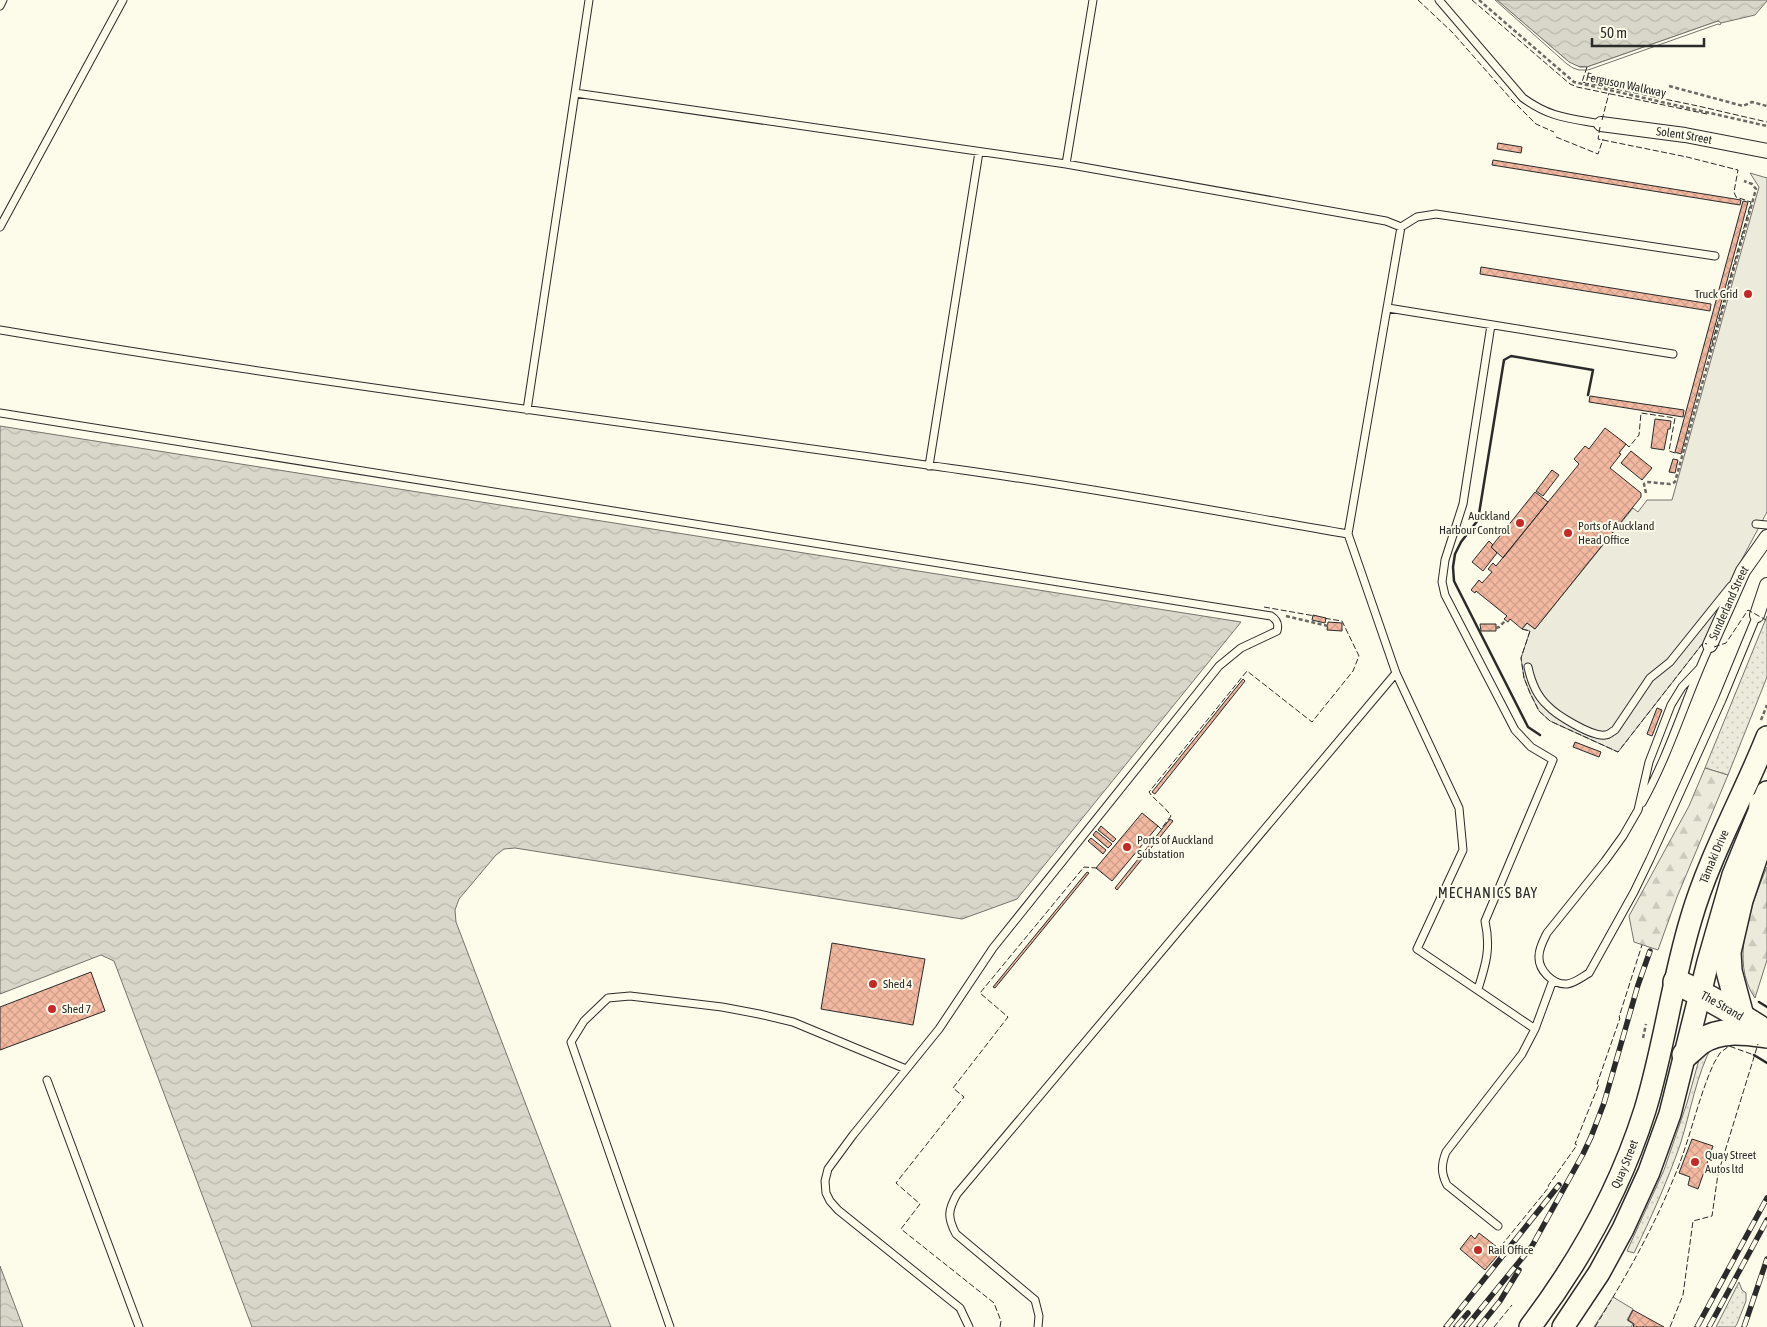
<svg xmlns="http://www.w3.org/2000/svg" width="1767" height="1327" font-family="'Asap Condensed',sans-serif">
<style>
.grass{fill:url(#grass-dots);stroke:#74746e}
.forest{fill:url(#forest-firs);stroke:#74746e}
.parking{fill:#eceadb;stroke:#74746e}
.water{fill:url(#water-waves);stroke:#74746e}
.pier{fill:#fdfbea;stroke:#74746e}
.building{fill:url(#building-cross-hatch);stroke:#2b2b2b}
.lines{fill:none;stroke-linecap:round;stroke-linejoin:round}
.lane-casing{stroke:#2b2b2b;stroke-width:9}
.street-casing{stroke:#2b2b2b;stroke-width:16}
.primary-casing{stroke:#2b2b2b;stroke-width:24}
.highway-casing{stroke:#2b2b2b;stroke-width:28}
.path{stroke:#6a6964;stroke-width:2.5;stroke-dasharray:4 2.5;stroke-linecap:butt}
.lane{stroke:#fdfbea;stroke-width:7}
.street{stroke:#fdfbea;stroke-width:14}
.primary{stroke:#fdfbea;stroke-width:21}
.highway{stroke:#fdfbea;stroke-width:25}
.rail-casing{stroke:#2b2b2b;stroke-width:5.5}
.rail{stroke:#fdfbea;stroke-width:4;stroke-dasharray:11;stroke-linecap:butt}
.fence{stroke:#2b2b2b;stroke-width:1;stroke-dasharray:6 2.5;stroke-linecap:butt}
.wall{stroke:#2b2b2b;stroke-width:2.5}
.poi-dot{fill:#c62828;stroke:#fdfbea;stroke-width:2}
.labels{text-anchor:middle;stroke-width:4;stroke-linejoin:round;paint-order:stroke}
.street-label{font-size:12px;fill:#2b2b2b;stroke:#fdfbea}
.poi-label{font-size:12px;fill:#2b2b2b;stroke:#fdfbea;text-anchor:start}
.quarter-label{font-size:15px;letter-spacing:1px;fill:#2b2b2b;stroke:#fdfbea}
</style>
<defs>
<pattern id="grass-dots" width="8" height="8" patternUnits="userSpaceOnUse" patternTransform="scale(1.25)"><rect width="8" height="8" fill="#ecebdb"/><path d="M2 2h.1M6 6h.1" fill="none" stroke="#cbcabc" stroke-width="1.8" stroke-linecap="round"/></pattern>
<pattern id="forest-firs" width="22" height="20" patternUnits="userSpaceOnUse" patternTransform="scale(1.25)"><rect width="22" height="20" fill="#ecebdb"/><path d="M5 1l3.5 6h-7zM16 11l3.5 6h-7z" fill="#cbcabc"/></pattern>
<pattern id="water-waves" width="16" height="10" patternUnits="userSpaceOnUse" patternTransform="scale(1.25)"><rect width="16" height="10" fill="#d8d7c9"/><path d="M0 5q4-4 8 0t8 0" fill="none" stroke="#bab9ad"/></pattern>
<pattern id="building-cross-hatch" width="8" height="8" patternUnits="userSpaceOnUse" patternTransform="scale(1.25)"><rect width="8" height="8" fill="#f2b8a0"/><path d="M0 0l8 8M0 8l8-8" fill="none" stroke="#d09e8a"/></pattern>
</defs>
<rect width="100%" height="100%" fill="#fdfbea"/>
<path class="grass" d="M 1767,616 L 1767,677 L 1728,775 L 1705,768 Z
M 1713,1044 C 1696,1075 1691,1111 1680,1145 C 1667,1182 1651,1218 1634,1253 L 1627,1251 L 1664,1170 L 1687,1103 L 1700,1056 Z
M 1739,1282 L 1742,1290 L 1746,1293 L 1746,1301 L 1737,1324 L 1735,1327 L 1716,1327 Z"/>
<path class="forest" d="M 1705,768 L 1728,775 L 1677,897 L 1658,950 L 1634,942 L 1629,916 L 1689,806 Z
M 1767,867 L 1767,960 L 1755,998 C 1729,961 1751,905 1767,867 Z"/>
<path class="parking" d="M 1750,173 L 1767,178 L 1767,512 L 1742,559 L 1703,643 L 1618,752 L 1550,721 L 1539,711 L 1530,693 L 1524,678 L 1521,658 L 1530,631 L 1522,629 L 1527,623 L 1535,629 L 1633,508 L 1638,512 L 1647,500 L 1672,500 L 1759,187 Z
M 1613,1297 L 1633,1309 L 1627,1320 L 1633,1324 L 1631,1327 L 1594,1327 Z"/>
<path class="water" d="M 1497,0 L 1767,0 L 1767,1 L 1755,15 L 1721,23 L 1718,21 L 1587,67 L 1574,66 L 1569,62 Z
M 0,426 L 1241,622 L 1017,899 L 962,919 L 515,848 L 504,849 L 496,855 L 459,899 L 455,910 L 456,922 L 611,1327 L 252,1327 L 114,961 L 101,955 L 0,994 Z
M 0,1266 L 23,1327 L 0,1327 Z"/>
<path class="pier" d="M 1495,0 L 1497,0 L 1569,62 L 1580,67 L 1587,67 L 1718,21 L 1721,23 L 1720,25 L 1718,24 L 1588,70 L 1579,70 L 1573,68 L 1567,64 Z"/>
<path class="building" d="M 1498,143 L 1522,147 L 1521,153 L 1497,149 Z
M 1493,160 L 1741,200 L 1740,205 L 1492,165 Z
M 1743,201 L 1748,202 L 1681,454 L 1675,452 Z
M 1481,267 L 1711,304 L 1710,311 L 1480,274 Z
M 1590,396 L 1684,410 L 1683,417 L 1589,402 Z
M 1655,419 L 1671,421 L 1670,429 L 1668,429 L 1664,450 L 1651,448 Z
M 1605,428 L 1626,444 L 1619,453 L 1621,454 L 1610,468 L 1641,493 L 1641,497 L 1535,629 L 1527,623 L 1522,629 L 1510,619 L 1508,622 L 1504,619 L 1507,616 L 1476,591 L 1475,593 L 1471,590 L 1479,580 L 1482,583 L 1492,572 L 1488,569 L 1493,563 L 1496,566 L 1579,464 L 1574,459 L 1585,446 L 1589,449 Z
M 1631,451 L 1652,468 L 1642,480 L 1621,463 Z
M 1673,459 L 1678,460 L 1675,473 L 1669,472 Z
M 1552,470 L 1559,475 L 1543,496 L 1536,491 Z
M 1535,492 L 1548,502 L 1503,558 L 1491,547 Z
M 1489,541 L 1493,545 L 1491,547 L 1497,553 L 1483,571 L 1472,562 Z
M 1313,615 L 1326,618 L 1325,623 L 1312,620 Z
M 1328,622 L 1342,623 L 1342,631 L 1327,630 Z
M 1480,624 L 1496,624 L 1496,631 L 1481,631 Z
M 1243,679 L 1245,681 L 1155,794 L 1152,792 Z
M 1657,708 L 1662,710 L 1652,736 L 1647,734 Z
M 1575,742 L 1601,752 L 1599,757 L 1573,747 Z
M 1142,813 L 1158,826 L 1112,881 L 1096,868 Z
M 1170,819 L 1173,821 L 1117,890 L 1115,888 Z
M 1101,826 L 1116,839 L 1113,842 L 1098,830 Z
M 1096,831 L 1112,844 L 1108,848 L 1093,835 Z
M 1091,838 L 1106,850 L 1103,854 L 1088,841 Z
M 1087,872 L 1089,873 L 995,988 L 993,987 Z
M 832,943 L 925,959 L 913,1025 L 821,1009 Z
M 91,972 L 105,1011 L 0,1050 L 0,1007 Z
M 1692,1139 L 1713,1146 L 1698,1189 L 1688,1185 L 1690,1177 L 1679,1173 Z
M 1479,1233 L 1497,1247 L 1492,1252 L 1497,1256 L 1485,1270 L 1460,1249 L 1471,1235 L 1475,1239 Z
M 1633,1310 L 1664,1327 L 1633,1327 L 1634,1324 L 1628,1320 Z"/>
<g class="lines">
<defs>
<path id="lane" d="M 589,0 L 575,93 L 1066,164
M 1439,0 L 1523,98 C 1551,118 1568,118 1601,124
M 0,6 L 3,0
M 0,227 L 123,0
M 1401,227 L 1417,217 L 1436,214 L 1715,256
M 1388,308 L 1673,354
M 0,330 C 327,385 655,426 983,473 C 1105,490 1226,513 1348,534
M 527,410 L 575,93
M 0,413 L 1271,616 C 1277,620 1279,624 1277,631 L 1241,648 L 1219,666 L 993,948 L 939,1029 L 853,1135 L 828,1169 L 825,1181 L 826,1193 L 830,1201 L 838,1210 L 960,1308 L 969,1327
M 929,466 L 979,152
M 1756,524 L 1767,525
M 1528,667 C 1531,681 1536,695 1547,705 C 1556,715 1592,737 1605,735 C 1609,735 1611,732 1615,730 L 1650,678 L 1670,662 L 1731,586
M 1699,669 L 1682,687 L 1671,705 L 1649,762 L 1638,810 L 1623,836 L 1605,861 L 1547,933 C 1543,941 1539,948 1539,956 C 1538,970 1553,985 1567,984 C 1575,983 1582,977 1589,973 L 1634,892 L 1650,859 L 1722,700 L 1757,615
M 1396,673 L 1459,808 L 1463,850 L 1417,949 L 1535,1029
M 1642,803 C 1670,753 1686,697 1710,645
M 1478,989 C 1486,964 1491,948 1485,921 L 1553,760 L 1531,747 L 1515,730 L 1445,595 L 1442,582 L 1445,560 L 1463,504 L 1491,325
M 47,1080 L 139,1327
M 1498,1226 L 1447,1185 C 1441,1173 1441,1165 1446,1152 L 1522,1054 L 1535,1029 L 1553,980
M 670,1327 L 571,1042 L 584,1021 L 608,998 L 630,996 L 722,1007 L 759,1014 L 793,1022 L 906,1069
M 1038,1327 L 1039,1316 L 1035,1300 L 956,1234 C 947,1217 948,1210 957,1194 L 1396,673 L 1348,534 L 1401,227 L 1386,221 L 1066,164 L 1093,0"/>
<g id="street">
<path id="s1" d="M 1601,124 L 1685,135 L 1767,151"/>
<path d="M 1757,615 L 1767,585"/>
<path id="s2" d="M 1710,645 L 1743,571 L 1767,537"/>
</g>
<g id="primary">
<path id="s3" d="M 1530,1327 C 1580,1261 1620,1189 1645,1110 C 1664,1048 1672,982 1691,919 C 1709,857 1743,797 1767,737"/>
<path d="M 1563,1327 L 1599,1273 L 1623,1229 L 1649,1172 L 1670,1114 L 1708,962 L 1733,875 L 1767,792"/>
</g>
<g id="highway">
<path id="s4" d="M 1676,982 C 1708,996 1737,1014 1767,1033"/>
<path d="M 1741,1016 L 1729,971 L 1728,952 L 1740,900 L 1759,844 L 1762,804"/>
<path d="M 1685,1055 C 1690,1051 1695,1046 1700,1042 C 1720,1028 1745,1032 1767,1035"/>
</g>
</defs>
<use href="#lane" class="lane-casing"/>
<use href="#street" class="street-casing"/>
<use href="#primary" class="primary-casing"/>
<use href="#highway" class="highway-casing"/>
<path class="path" d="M 1479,0 L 1574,82 L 1767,126
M 1669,86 L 1743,106 L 1752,102 L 1767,106
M 1646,493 L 1644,484 L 1647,482 L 1670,484 L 1675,482 L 1756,189 L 1752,184 L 1744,181
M 1286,616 L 1328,626
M 1496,628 L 1499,627 L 1506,620
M 1761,720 L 1767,705
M 1643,1038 L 1646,1024"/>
<use href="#lane" class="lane"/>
<use href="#street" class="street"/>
<use href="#primary" class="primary"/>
<use href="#highway" class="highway"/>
<defs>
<path id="rail" d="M 1446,1327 L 1559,1185
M 1456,1327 L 1468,1313
M 1466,1327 L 1532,1246 L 1583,1154 L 1591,1137 L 1604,1103 L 1638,985 L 1650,951
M 1479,1327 L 1500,1301 L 1519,1270
M 1697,1327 L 1767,1198
M 1709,1327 L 1767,1220
M 1744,1327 L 1767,1259"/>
</defs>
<use href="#rail" class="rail-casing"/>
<use href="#rail" class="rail"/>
<path class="fence" d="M 1418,0 L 1453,33 L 1511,99 L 1536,124 L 1554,132
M 1472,0 L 1570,84 L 1577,87 L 1707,114
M 1587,67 L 1582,82 L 1698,106 L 1767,122
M 1602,120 L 1609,93
M 1600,127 L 1598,139 L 1687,157 L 1738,170 L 1734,192 L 1736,197 L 1751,202 L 1709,354
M 1556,137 L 1598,154 L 1603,139
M 1626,444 L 1629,447 L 1639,435 L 1641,413 L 1675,418 L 1669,451 L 1678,454
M 1264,607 L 1315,616
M 1522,629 L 1530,631 L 1521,658 L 1524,678 L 1530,693 L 1539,711 L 1550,721 L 1618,752 L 1703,643 L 1707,644
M 1714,647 L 1726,643 L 1748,610 L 1766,620
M 1157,827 L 1158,826 L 1161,829 L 1171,816 C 1165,806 1155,801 1149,792 L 1247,671 L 1312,722 L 1353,671 L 1359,656 L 1342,621 L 1323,618
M 1501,1246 L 1549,1187 L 1548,1186 L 1577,1145 L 1575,1144 L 1599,1084 L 1597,1084 L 1620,1018 L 1619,1017 L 1642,945
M 1000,1327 L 1001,1321 L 994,1303 L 901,1229 L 920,1204 L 896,1183 L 964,1097 L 953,1088 L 1008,1017 L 980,993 L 1084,867 L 1096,868 L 1099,870
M 1494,1327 L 1512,1305
M 1595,1327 C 1627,1275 1657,1222 1679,1165 C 1692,1131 1699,1096 1714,1063 L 1720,1053 L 1729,1046 L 1754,1055
M 1670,1327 L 1683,1295 L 1693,1221 L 1712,1216 L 1718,1174 L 1758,1044"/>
<path class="wall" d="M 1540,735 L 1528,727 L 1454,581 L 1453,567 L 1455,554 L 1461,542 L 1478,520 L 1504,360 L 1511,356 L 1593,370 L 1588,395
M 1759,1002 L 1767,1007
M 1754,1055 L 1767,1063"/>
</g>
<g class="poi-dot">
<circle cx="1748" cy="294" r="5"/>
<circle cx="1520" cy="523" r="5"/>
<circle cx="1568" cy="533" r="5"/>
<circle cx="1127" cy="847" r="5"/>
<circle cx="873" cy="984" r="5"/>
<circle cx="52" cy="1009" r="5"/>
<circle cx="1695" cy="1162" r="5"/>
<circle cx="1478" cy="1250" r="5"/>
</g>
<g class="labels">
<g class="street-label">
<text transform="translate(1626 85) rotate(12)" y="4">Ferguson Walkway</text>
<text dy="4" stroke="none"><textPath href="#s1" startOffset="84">Solent Street</textPath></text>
<text dy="4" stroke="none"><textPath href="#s2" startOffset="46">Sunderland Street</textPath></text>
<text dy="4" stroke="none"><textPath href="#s3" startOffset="510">Tāmaki Drive</textPath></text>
<text dy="4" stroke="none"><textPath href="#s4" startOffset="52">The Strand</textPath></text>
<text dy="4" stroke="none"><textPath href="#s3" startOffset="189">Quay Street</textPath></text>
</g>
<g class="poi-label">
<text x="1738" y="298" text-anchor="end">Truck Grid</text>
<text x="1510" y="520" text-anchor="end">Auckland<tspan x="1510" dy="14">Harbour Control</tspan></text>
<text x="1578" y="530">Ports of Auckland<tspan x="1578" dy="14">Head Office</tspan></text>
<text x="1137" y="844">Ports of Auckland<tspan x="1137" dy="14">Substation</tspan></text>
<text x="883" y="988">Shed 4</text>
<text x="62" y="1013">Shed 7</text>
<text x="1705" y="1159">Quay Street<tspan x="1705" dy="14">Autos ltd</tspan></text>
<text x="1488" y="1254">Rail Office</text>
</g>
<g class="quarter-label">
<text x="1488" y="898">MECHANICS BAY</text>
</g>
</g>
<path d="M1592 38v8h112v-8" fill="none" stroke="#2b2b2b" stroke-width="2.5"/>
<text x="1600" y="38" font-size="15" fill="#2b2b2b" stroke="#fdfbea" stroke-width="4" paint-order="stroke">50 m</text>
</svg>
